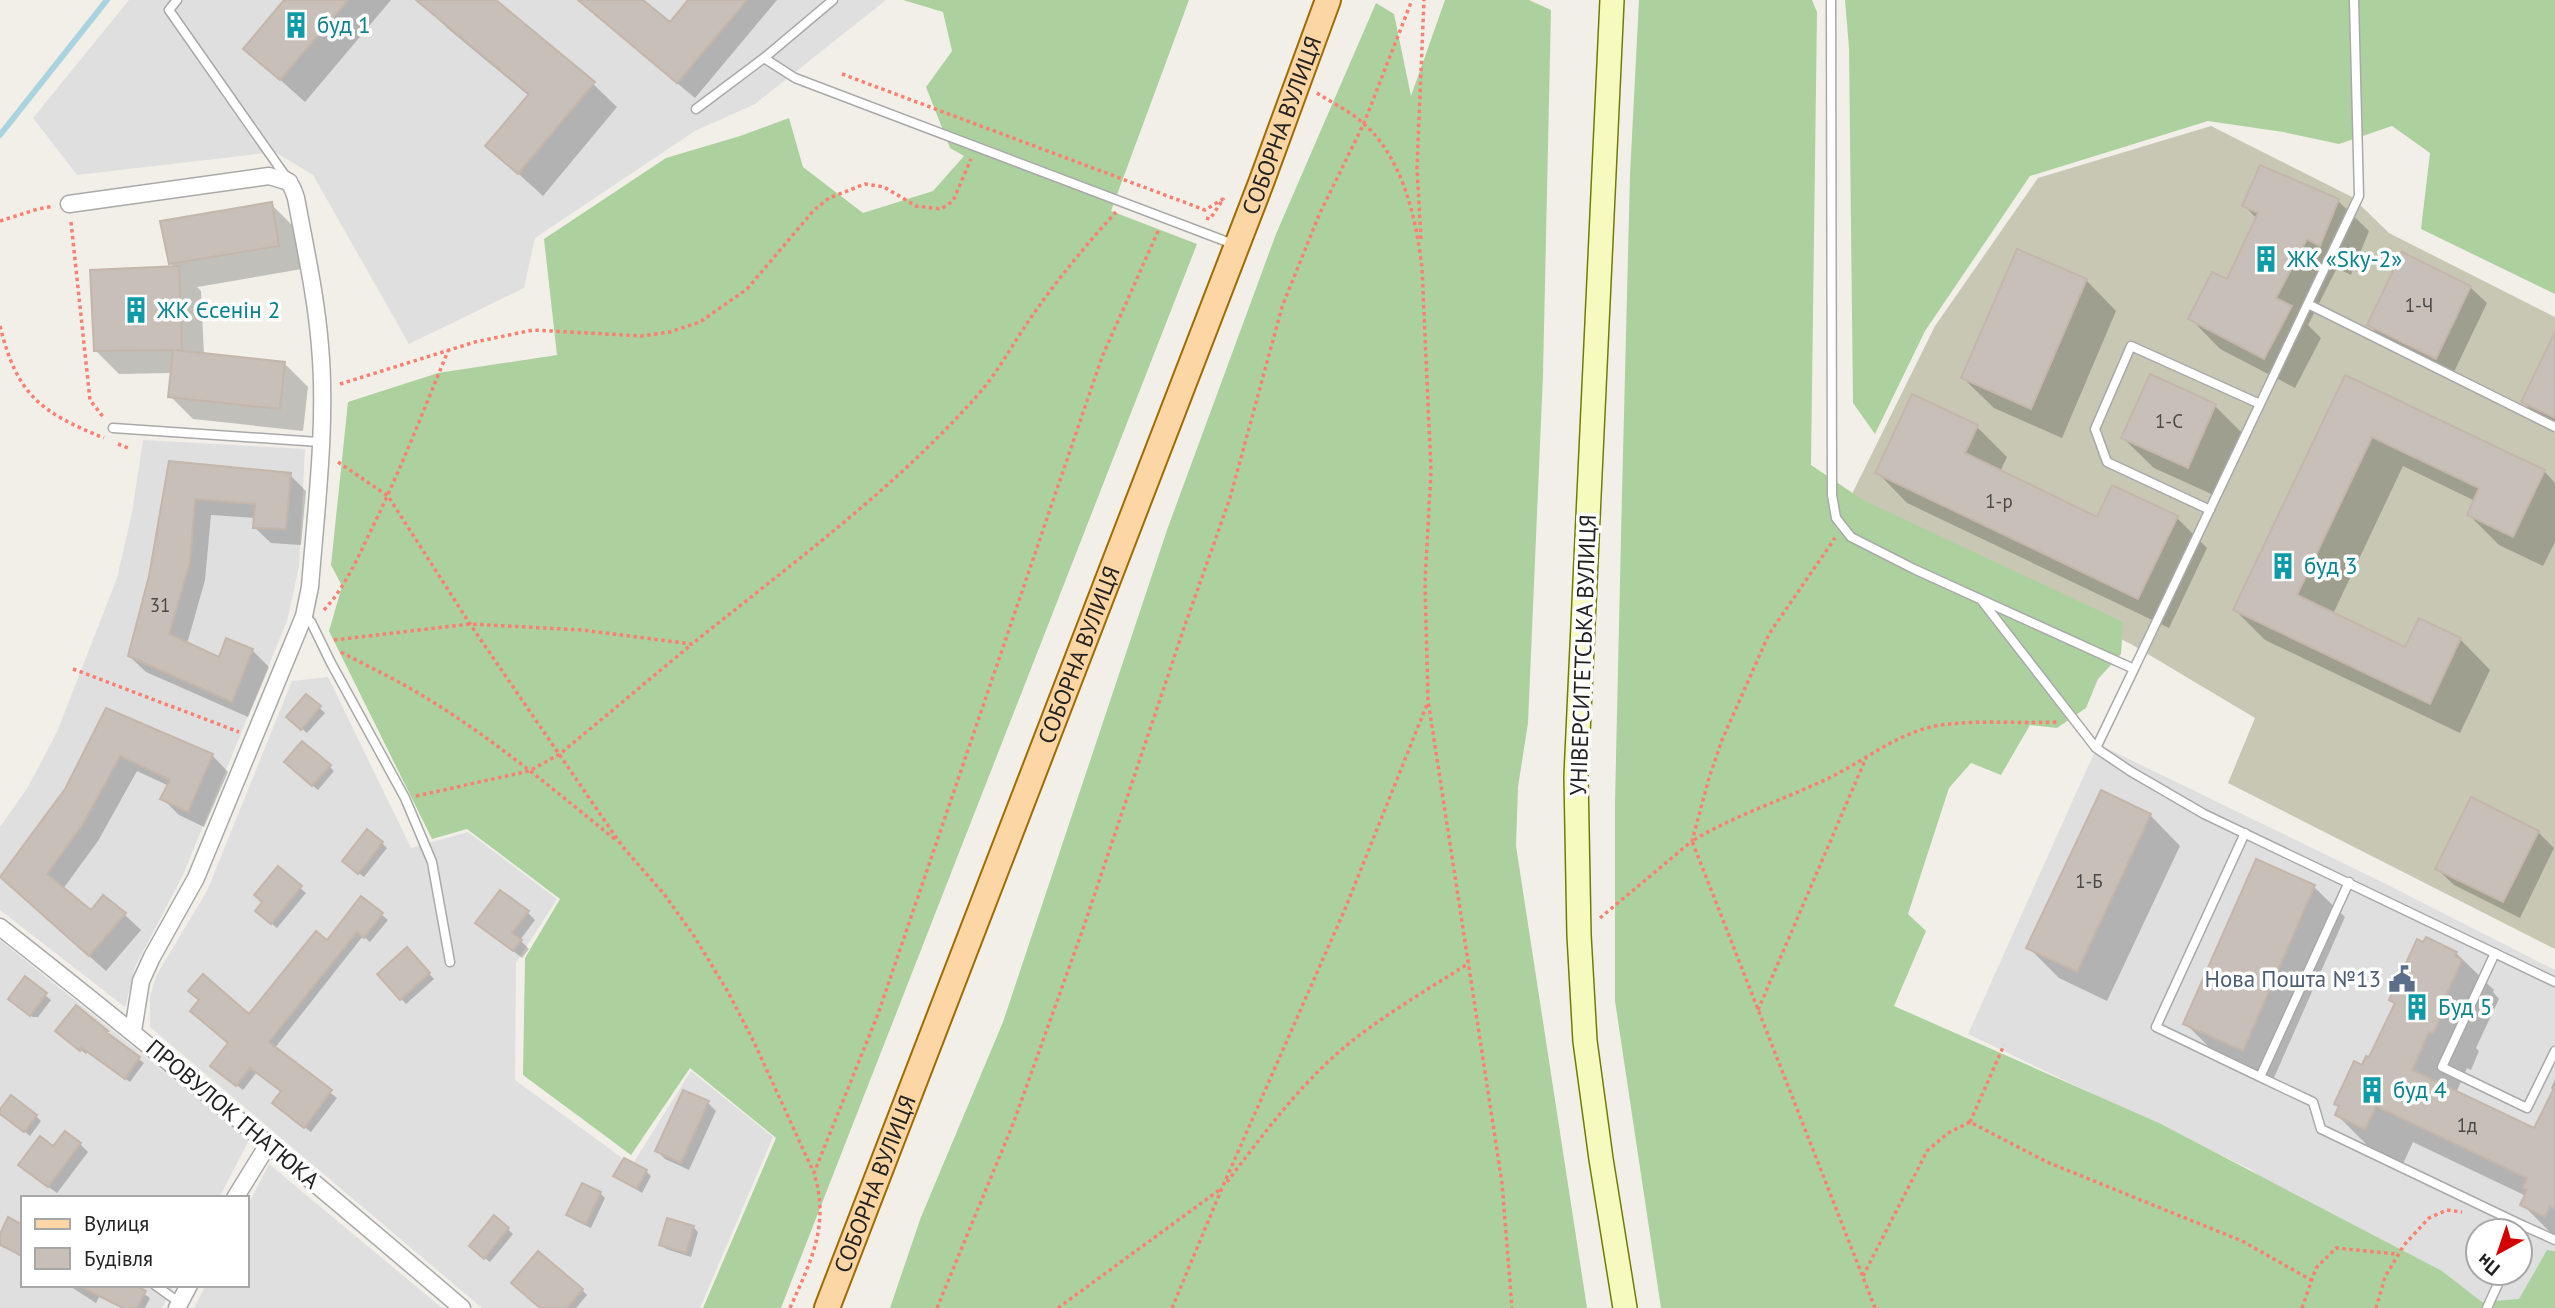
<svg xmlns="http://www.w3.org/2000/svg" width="2555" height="1308" font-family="'PT Sans',sans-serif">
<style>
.residential{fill:#e0dfdf;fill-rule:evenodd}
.construction{fill:#c7c7b4}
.forest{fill:#add19e}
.shadow{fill:#0003}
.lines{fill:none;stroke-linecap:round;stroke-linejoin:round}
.stream{stroke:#aad3df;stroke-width:6}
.building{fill:#c7bfb8;stroke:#c4b6ab;stroke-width:2}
.service-casing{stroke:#a9a9a9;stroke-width:11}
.minor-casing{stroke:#a9a9a9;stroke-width:19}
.secondary-casing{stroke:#707d05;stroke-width:26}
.primary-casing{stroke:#a06b00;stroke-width:28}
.path{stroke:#fa8072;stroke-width:3.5;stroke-dasharray:3.5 3.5;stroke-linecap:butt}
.service{stroke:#fff;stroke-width:8}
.minor{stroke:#fff;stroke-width:16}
.secondary{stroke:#f7fabf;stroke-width:23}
.primary{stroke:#fcd6a4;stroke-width:24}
.labels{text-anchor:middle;stroke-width:7;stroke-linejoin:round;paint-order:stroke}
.number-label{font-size:19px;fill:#4b4948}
.culture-label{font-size:23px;fill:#0d838f;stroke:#fff;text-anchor:start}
.street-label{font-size:23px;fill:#222;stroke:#fff}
.service-label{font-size:23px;fill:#4e5e75;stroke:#fff;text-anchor:end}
</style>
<rect width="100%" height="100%" fill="#f2efe9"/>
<path class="residential" d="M 129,0 L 886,0 L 755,104 L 695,131 L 535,238 L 524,288 L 409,344 L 313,175 L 275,152 L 77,175 L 33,118 Z
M 143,440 L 305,449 L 299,567 L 287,621 L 183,875 L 135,967 L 125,1007 L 0,910 L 0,827 L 28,787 L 57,732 L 117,578 L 132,513 Z
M 328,677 L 411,848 L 468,832 L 557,899 L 516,963 L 515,1080 L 632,1165 L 691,1071 L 773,1137 L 700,1308 L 482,1308 L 150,1027 L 150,997 L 156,976 L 207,891 L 292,681 Z
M 2098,744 L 2384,883 L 2555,970 L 2555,1308 L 2430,1308 L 2250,1169 L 1968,1034 ZM 2478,1231 L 2520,1231 L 2520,1273 L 2478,1273 Z
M 0,940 L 249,1140 L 219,1198 L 23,1198 L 23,1285 L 174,1285 L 162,1308 L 0,1308 Z
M 269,1164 L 442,1308 L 194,1308 L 206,1285 L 247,1285 L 247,1207 Z"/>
<path class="construction" d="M 2211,126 L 2352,197 L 2389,233 L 2555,317 L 2555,949 L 2228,783 L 2255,718 L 2131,644 L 1847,504 L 1935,326 L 2038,178 Z"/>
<path class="forest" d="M 903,0 L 1189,0 L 1111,211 L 1197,244 L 781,1308 L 703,1308 L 776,1138 L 690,1068 L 631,1155 L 523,1075 L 525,958 L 560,899 L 467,829 L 432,839 L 329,631 L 342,586 L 331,565 L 348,402 L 438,373 L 557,355 L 544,239 L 666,158 L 740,136 L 789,118 L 803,167 L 863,213 L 933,191 L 964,156 L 950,148 L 926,87 L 952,51 L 943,12 Z
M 1445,0 L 1529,0 L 1551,10 L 1543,375 L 1528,723 L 1518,787 L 1516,846 L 1587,1308 L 890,1308 L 921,1217 L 1003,1022 L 1167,530 L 1276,234 L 1376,3 L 1394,14 L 1411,96 Z
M 1639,0 L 1812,0 L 1817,12 L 1811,465 L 1863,500 L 2123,622 L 2121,654 L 2098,679 L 2086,708 L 2057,728 L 2030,725 L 2001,775 L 1971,763 L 1949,788 L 1908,914 L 1926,931 L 1894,1006 L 2159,1123 L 2442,1271 L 2482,1302 L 2519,1299 L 2547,1250 L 2555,1251 L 2555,1308 L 1661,1308 L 1615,1001 L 1615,802 L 1622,493 L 1630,175 Z
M 1845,0 L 2555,0 L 2555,294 L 2421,229 L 2430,153 L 2392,126 L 2339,144 L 2283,132 L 2208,121 L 2030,176 L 1925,331 L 1875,434 L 1853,403 L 1849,48 Z"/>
<path class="shadow" d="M 287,0 L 391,0 L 305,102 L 246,49 Z
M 428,0 L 493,0 L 593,84 L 617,107 L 543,196 L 488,146 L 529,96 L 447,28 L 424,4 Z
M 577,0 L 640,0 L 670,25 L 691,0 L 777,0 L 695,98 Z
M 2338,201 L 2369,231 L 2351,275 L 2337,268 L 2308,325 L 2321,338 L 2295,388 L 2220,349 L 2190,318 L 2228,281 L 2257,219 L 2244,205 Z
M 271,204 L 295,228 L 302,269 L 197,287 L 201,291 L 204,355 L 284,363 L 308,387 L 303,431 L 193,419 L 170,396 L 172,373 L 119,374 L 95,350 L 175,268 L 171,263 Z
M 2086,280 L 2116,311 L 2062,438 L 1994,408 L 1963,378 Z
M 2470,287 L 2487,303 L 2453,374 L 2385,341 L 2369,325 Z
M 2555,336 L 2555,426 L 2539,418 L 2523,402 Z
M 2346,377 L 2544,471 L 2555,483 L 2555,542 L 2543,566 L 2499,545 L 2469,515 L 2475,501 L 2403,466 L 2333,614 L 2406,649 L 2460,639 L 2490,670 L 2460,733 L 2265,640 L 2235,610 Z
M 2215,406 L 2245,436 L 2218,497 L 2154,468 L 2123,438 Z
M 1977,427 L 2007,457 L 2000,472 L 2098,519 L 2177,518 L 2207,548 L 2169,628 L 1907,503 L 1877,472 Z
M 171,463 L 290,475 L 306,491 L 301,545 L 271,543 L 254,527 L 255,518 L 211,515 L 205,580 L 187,644 L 220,660 L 252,650 L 269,667 L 248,717 L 146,672 L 129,656 L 151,577 Z
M 307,696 L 325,713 L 307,733 L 294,722 Z
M 107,710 L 212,755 L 228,772 L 204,827 L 179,815 L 163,799 L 169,786 L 137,771 L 98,841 L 63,889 L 91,912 L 124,914 L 141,930 L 106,971 L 2,878 L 67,790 Z
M 329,766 L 334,771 L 318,790 L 291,767 Z
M 2150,815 L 2180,846 L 2107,1001 L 2059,978 L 2029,948 Z
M 2538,832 L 2554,848 L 2520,918 L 2454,885 L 2437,869 Z
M 382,843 L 387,848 L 364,877 L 349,866 Z
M 2257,861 L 2314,887 L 2345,917 L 2273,1080 L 2216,1054 L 2186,1024 Z
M 278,869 L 306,893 L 277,928 L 262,916 Z
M 527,912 L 535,920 L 520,940 L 529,949 L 522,958 L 478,923 Z
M 382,915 L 388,920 L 370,942 L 363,936 L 274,1049 L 337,1098 L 311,1132 L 280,1109 L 283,1092 L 257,1072 L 243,1090 L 218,1071 L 250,1016 L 327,943 Z
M 407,950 L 434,979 L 406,1004 L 379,974 Z
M 2456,953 L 2494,990 L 2493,992 L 2499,999 L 2476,1048 L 2479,1051 L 2471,1070 L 2467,1068 L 2456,1093 L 2535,1130 L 2554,1091 L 2551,1088 L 2555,1079 L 2555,1237 L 2522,1204 L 2526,1196 L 2413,1142 L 2402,1166 L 2374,1152 L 2337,1115 L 2363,1068 L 2370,1060 L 2396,1004 L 2391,1000 Z
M 26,979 L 51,1000 L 38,1017 L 33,1017 L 15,1004 Z
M 76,1008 L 144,1063 L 130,1082 L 88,1052 L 86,1054 L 63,1036 Z
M 708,1103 L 716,1111 L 689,1170 L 665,1159 L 657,1151 Z
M 0,1112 L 36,1116 L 41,1121 L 30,1136 Z
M 80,1144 L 88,1152 L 57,1193 L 29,1173 L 54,1148 Z
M 646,1171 L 651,1176 L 642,1193 L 616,1176 Z
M 600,1193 L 605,1198 L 591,1228 L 574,1220 L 568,1215 Z
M 494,1217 L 513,1234 L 490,1262 L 476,1251 Z
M 23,1227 L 23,1258 L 0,1245 L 0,1238 Z
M 693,1227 L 698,1232 L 691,1257 L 666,1249 L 661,1244 Z
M 68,1285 L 131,1285 L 150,1298 L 145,1308 L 121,1308 L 99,1297 L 96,1303 Z
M 582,1290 L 587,1295 L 576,1308 L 542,1308 Z"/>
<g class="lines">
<path class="stream" d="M 0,135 L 107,0"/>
</g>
<path class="building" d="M 284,0 L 348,0 L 280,80 L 243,49 Z
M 416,0 L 496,0 L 595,82 L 518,174 L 485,146 L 529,94 Z
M 578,0 L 643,0 L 670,22 L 688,0 L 747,0 L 677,83 Z
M 2260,165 L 2339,199 L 2320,246 L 2307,239 L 2276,298 L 2292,306 L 2264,359 L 2188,319 L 2212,272 L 2227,279 L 2258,213 L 2242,206 Z
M 272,202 L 279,246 L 169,264 L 160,221 Z
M 2017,249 L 2087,279 L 2031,409 L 1961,378 Z
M 2402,252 L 2471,286 L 2436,359 L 2367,325 Z
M 179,266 L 182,350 L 175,350 L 285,362 L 280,409 L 168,397 L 173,350 L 94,351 L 90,270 Z
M 2555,332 L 2555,418 L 2521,402 Z
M 2150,374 L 2216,404 L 2188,468 L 2121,438 Z
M 2345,375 L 2545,470 L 2513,537 L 2467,515 L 2479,488 L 2372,437 L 2297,595 L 2405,647 L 2419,618 L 2461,638 L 2430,704 L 2233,610 Z
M 1912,394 L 1978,425 L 1965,453 L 2097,517 L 2112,485 L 2178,516 L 2138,599 L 1875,473 Z
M 169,461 L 291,473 L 286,529 L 253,528 L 255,504 L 195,499 L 190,563 L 169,634 L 219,657 L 226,638 L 253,649 L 232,702 L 128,656 L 149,576 Z
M 306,694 L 321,706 L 301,730 L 286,717 Z
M 106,708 L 213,754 L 188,812 L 160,799 L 170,780 L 120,756 L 83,824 L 47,874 L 91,910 L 103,895 L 126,913 L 89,956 L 0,877 L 65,789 Z
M 302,741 L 331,765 L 312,786 L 284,762 Z
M 2101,790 L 2151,814 L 2077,972 L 2026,948 Z
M 2471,797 L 2539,831 L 2503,902 L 2435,869 Z
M 367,829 L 383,842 L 358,874 L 342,861 Z
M 2256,859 L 2315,885 L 2243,1051 L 2183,1024 Z
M 278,866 L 302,886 L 271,924 L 255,911 L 262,902 L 254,895 Z
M 500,890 L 529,911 L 512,933 L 522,940 L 513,951 L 475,923 Z
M 361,896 L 383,913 L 364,938 L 357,932 L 269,1042 L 332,1090 L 304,1128 L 272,1103 L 281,1091 L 250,1068 L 236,1086 L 210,1066 L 228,1043 L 190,1011 L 199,1000 L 188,991 L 203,974 L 249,1014 L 316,931 L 327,940 Z
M 2426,937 L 2457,952 L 2455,956 L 2462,960 L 2439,1011 L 2443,1012 L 2433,1034 L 2429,1032 L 2412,1070 L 2534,1128 L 2555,1086 L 2555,1209 L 2550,1206 L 2545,1217 L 2520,1205 L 2527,1190 L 2523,1188 L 2527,1178 L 2376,1106 L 2365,1130 L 2335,1115 L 2339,1106 L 2334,1104 L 2354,1061 L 2362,1065 L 2366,1056 L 2369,1057 L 2395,1003 L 2389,1000 L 2417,939 L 2423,942 Z
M 407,947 L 430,973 L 400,1000 L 377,974 Z
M 25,976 L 47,993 L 30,1016 L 8,999 Z
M 76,1005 L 108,1031 L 106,1032 L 140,1057 L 125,1079 L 82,1048 L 80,1051 L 55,1031 Z
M 683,1090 L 709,1101 L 681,1163 L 655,1151 Z
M 11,1095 L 37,1115 L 24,1132 L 0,1114 L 0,1109 Z
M 65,1131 L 81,1143 L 48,1187 L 18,1165 L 40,1136 L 53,1146 Z
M 624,1158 L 647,1170 L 637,1189 L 613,1176 Z
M 582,1183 L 601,1192 L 586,1224 L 566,1215 Z
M 494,1215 L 509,1228 L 484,1259 L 469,1246 Z
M 8,1217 L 23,1225 L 23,1256 L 0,1245 L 0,1234 Z
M 667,1218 L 694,1226 L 686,1253 L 659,1245 Z
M 538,1251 L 583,1289 L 567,1308 L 540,1308 L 511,1283 Z
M 78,1285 L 135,1285 L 146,1291 L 137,1308 L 123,1308 Z"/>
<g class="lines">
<defs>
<path id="service" d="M 177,0 L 169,10 L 286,177
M 1831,0 L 1832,495 L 1836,518 L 1851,537 L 1914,569 L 2134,669 L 2096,748 L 2130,771 L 2204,814 L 2555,982
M 764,58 L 795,78 L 1233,244
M 696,109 L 764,58 L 833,0
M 2308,304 L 2555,427
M 113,428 L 319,442
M 2210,510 L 2107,462 L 2095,429 L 2131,346 L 2260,404
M 1982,601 L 2096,748
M 304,616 L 311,622 L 331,663 L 405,798 L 432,862 L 450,962
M 2134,669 L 2359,196 L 2354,0
M 2245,833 L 2156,1027 L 2260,1077
M 2349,882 L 2260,1077 L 2313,1102 L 2321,1129 L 2524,1226
M 2495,953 L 2442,1067 L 2527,1108 L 2555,1051
M 2520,1235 L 2524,1226 L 2555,1240
M 155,1285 L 180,1303
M 2487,1308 L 2503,1273"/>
<path id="minor" d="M 69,204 L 269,176 L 289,182 L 282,178 C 291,182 293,189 296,198 C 305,247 316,296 320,346 C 327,423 316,509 310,587 L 304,616 L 196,878 L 152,957 L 141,981 L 133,1031
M 0,927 C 157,1050 310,1178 462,1308
M 235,1198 L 269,1143
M 177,1308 L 189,1285"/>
<path id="secondary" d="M 1612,0 L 1576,776 L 1579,935 L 1585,1041 L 1601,1159 L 1625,1308"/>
<g id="primary">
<path id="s1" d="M 827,1308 L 1261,183 L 1328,0"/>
</g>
</defs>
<use href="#service" class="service-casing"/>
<use href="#minor" class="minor-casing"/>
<use href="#secondary" class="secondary-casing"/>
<use href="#primary" class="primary-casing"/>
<path class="path" d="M 842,74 L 1205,210 L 1223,199
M 1317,93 C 1332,103 1350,111 1363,123 C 1403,158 1416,218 1422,268 L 1431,470 L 1425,583 L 1428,700 L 1502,1183 L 1512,1308
M 1206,218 L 1210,219 L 1224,198
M 0,221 L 38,209 L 54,206
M 71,222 L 90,400 L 104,418
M 1421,239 L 1417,168 L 1424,0
M 0,326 C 17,395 40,412 104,438
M 340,384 L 475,342 L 533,330 L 642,336 L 670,332 L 700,322 L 747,289 L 814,210 L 829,198 L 865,184 L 884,187 L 916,206 L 941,209 L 953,201 L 971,159
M 118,444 L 131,449
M 338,462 L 388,496 L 470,624 L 622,846 L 664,894 L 694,936 L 728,992 L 754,1042 L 813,1171
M 324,610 C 346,586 359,555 373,526 C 401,469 424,409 448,351
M 334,640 L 470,624 L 582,630 L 692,644 C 790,565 892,491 976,397 C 997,374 1012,345 1030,319 C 1056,281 1085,246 1116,212
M 341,652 C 367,666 393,678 418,693 C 489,735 553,789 617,841
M 73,669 L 239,732
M 416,796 L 529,771 L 560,754 L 692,644
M 1600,918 L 1692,841 L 1709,778 L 1722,740 L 1769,634 L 1835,538
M 1758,1010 L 1866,758
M 1970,1122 L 2004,1045
M 1227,1182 C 1265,1132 1303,1080 1352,1041 C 1389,1012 1430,988 1469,963
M 1863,1276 L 1927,1151 L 1948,1133 L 1970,1122 L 2047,1162 L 2242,1241 L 2311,1280
M 790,1308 C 811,1261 830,1225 814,1173 L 878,1014 L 1102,357 L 1159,229
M 937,1308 L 1013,1124 L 1084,926 L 1185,625 L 1230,498 L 1282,307 L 1319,215 L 1364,123 L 1412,0
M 1058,1308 L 1222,1188
M 1172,1308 L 1222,1188 L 1345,909 L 1428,702
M 1875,1308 L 1692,841 C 1735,815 1783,800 1829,778 C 1864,761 1896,734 1935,726 C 1976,719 2017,724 2058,722
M 2302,1308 L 2316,1268 L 2336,1248 L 2397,1254
M 2376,1308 L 2385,1277 L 2404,1245 L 2429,1218 L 2447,1210 L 2462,1212"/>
<use href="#service" class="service"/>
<use href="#minor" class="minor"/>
<use href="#secondary" class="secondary"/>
<use href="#primary" class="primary"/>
</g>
<defs>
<symbol id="building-bare" viewBox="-9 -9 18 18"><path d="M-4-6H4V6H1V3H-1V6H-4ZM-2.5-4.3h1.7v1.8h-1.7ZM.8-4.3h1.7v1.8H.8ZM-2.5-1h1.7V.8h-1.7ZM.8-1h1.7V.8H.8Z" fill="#0f9aa8" stroke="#fff" stroke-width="2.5" paint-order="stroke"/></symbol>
<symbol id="civic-bare" viewBox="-9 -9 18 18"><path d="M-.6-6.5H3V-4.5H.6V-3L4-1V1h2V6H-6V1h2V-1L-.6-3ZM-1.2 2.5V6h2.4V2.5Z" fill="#5c6f8a" stroke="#fff" stroke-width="2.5" paint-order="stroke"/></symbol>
</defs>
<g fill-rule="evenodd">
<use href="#building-bare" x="277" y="6" width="38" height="38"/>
<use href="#building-bare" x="2247" y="240" width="38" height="38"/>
<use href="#building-bare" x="117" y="291" width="38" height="38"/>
<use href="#building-bare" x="2264" y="547" width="38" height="38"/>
<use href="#civic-bare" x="2383" y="960" width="38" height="38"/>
<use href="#building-bare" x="2398" y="988" width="38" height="38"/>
<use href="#building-bare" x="2353" y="1071" width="38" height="38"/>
</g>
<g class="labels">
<g class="number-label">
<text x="2419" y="312">1-Ч</text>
<text x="2169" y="428">1-С</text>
<text x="1999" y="508">1-р</text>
<text x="160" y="612">31</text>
<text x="2089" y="888">1-Б</text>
<text x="2467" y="1132">1д</text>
</g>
<g class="culture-label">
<text x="317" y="33">буд 1</text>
<text x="2287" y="267">ЖК «Sky-2»</text>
<text x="157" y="318">ЖК Єсенін 2</text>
<text x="2304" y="574">буд 3</text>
<text x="2438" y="1015">Буд 5</text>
<text x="2393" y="1098">буд 4</text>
</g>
<g class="street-label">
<text dy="8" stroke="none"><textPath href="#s1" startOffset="1267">СОБОРНА ВУЛИЦЯ</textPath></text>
<text dy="8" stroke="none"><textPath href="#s1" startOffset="700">СОБОРНА ВУЛИЦЯ</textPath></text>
<text transform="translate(1583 655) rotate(-88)" y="8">УНІВЕРСИТЕТСЬКА ВУЛИЦЯ</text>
<text transform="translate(233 1114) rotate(40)" y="8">ПРОВУЛОК ГНАТЮКА</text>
<text dy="8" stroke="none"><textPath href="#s1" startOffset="133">СОБОРНА ВУЛИЦЯ</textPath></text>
</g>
<g class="service-label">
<text x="2381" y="987">Нова Пошта №13</text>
</g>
</g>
<rect x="21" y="1196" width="228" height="91" fill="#ffffff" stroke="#a7a7a7" stroke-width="2"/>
<rect x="35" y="1219" width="35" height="10" fill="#fcd6a4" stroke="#a7a7a7" stroke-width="2"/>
<text x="84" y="1231" font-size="21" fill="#222222">Вулиця</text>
<rect x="35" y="1248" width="35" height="21" fill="#c7bfb8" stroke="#a7a7a7" stroke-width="2"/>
<text x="84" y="1266" font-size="21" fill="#222222">Будівля</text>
<g transform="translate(2499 1252) rotate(220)"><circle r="33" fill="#ffffff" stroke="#a7a7a7" stroke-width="2"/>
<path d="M0-5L12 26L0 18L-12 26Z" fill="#d40000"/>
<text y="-10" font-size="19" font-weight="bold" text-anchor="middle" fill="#222222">Пн</text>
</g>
</svg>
